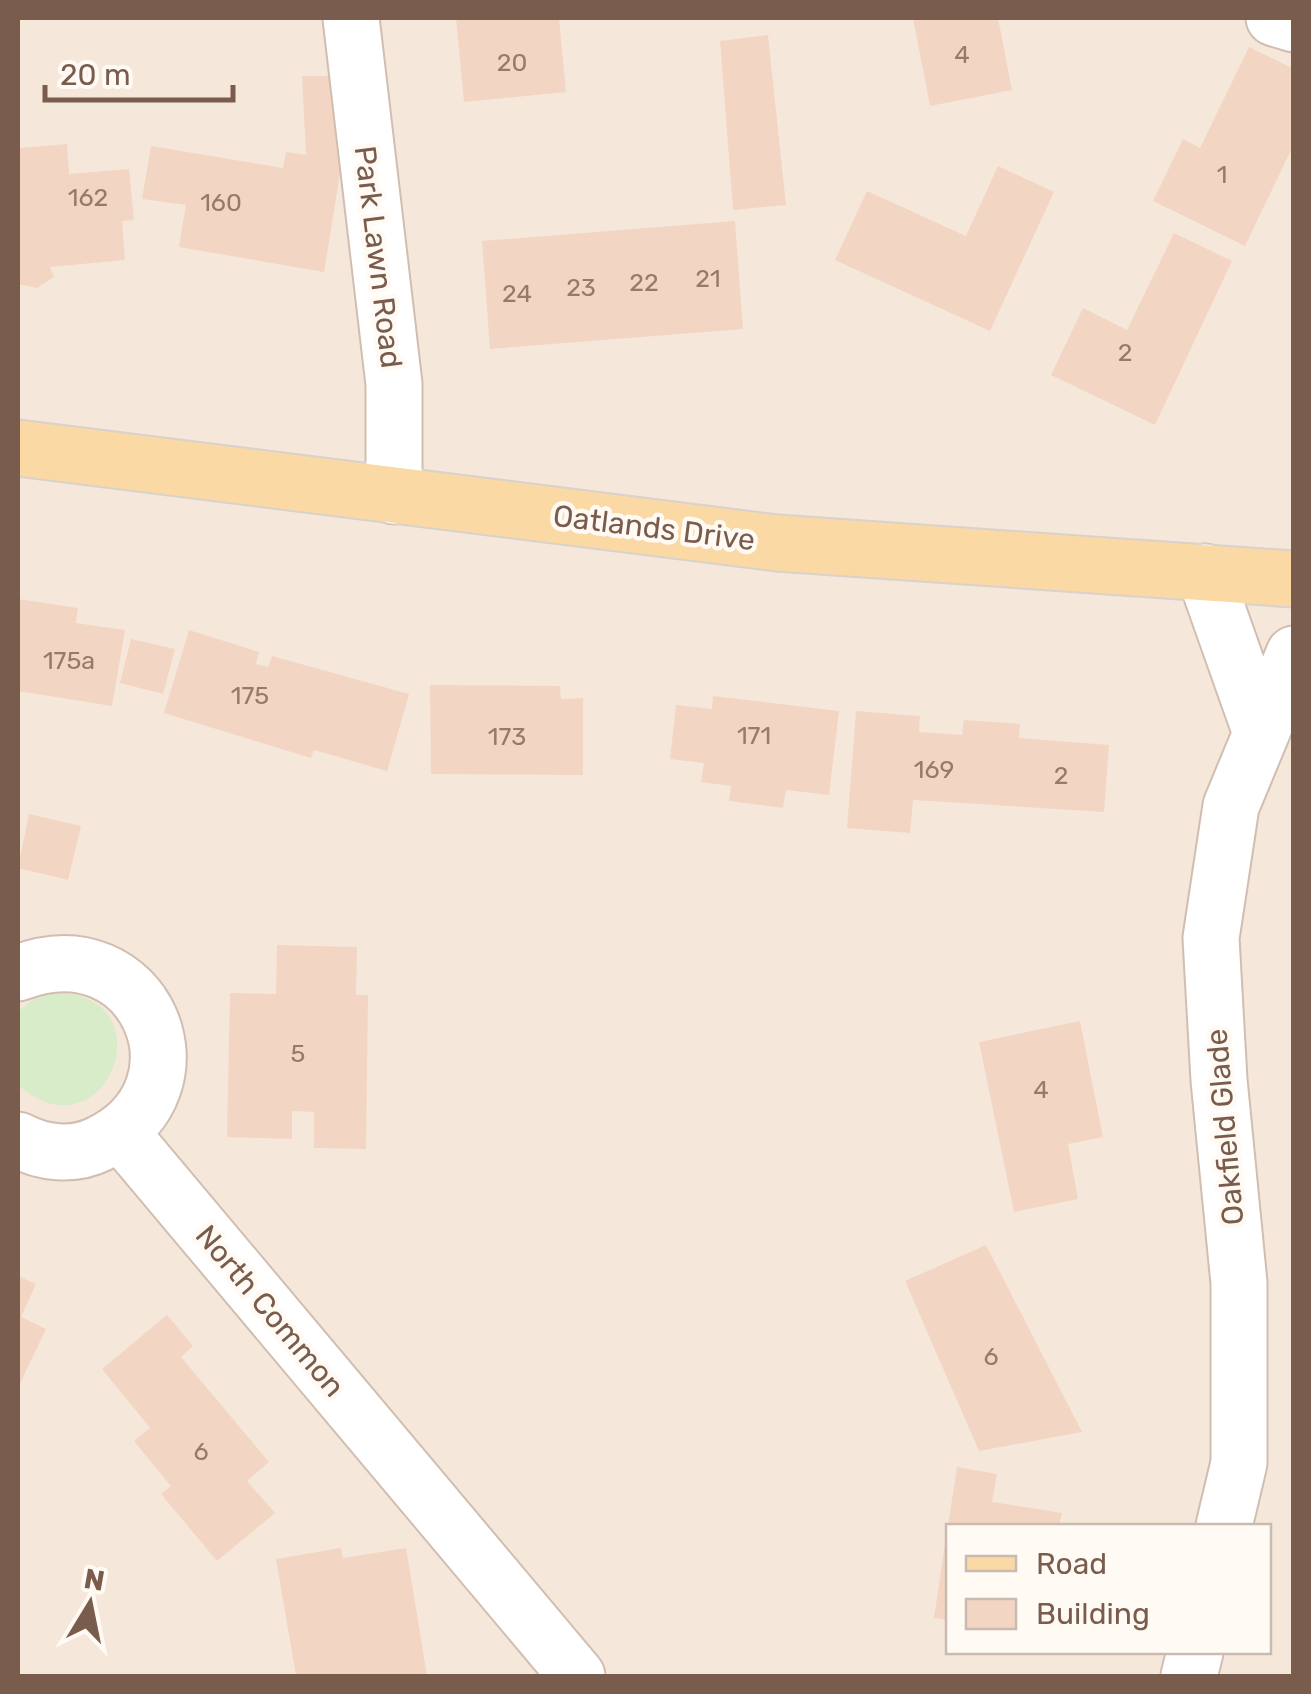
<svg xmlns="http://www.w3.org/2000/svg" width="1311" height="1694" font-family="Rubik,sans-serif">
<style>
.residential{fill:#f5e8da;fill-rule:evenodd}
.green{fill:#d8ecc9}
.building{fill:#f3d5c3}
.lines{fill:none;stroke-linecap:round;stroke-linejoin:round}
.street-casing{stroke:#d1beb0;stroke-width:59}
.primary-casing{stroke:#dad1cd;stroke-width:59}
.street{stroke:#fff;stroke-width:55}
.primary{stroke:#fbd9a5;stroke-width:55}
.labels{text-anchor:middle;stroke-width:9;stroke-linejoin:round;paint-order:stroke}
.number-label{font-size:25px;fill:#987a6a}
.street-label{font-size:30px;fill:#7a5c4d;stroke:#fffaf3}
</style>
<rect width="100%" height="100%" fill="#fdf6ec"/>
<path class="residential" d="M 18,18 L 1293,18 L 1293,1676 L 18,1676 ZM 948,1526 L 1268,1526 L 1268,1652 L 948,1652 Z"/>
<path class="green" d="M 51,992 C 173,992 105,1163 18,1085 L 18,1012 L 33,999 Z"/>
<path class="building" d="M 456,18 L 559,18 L 566,92 L 464,102 Z
M 913,18 L 998,18 L 1012,90 L 930,106 Z
M 768,35 L 786,205 L 733,210 L 720,41 Z
M 1249,47 L 1294,69 L 1294,144 L 1245,246 L 1153,201 L 1183,139 L 1200,148 Z
M 302,76 L 331,76 L 342,161 L 324,272 L 179,247 L 186,205 L 142,199 L 151,146 L 283,168 L 286,152 L 306,155 Z
M 67,144 L 69,174 L 129,169 L 134,220 L 122,221 L 125,260 L 50,267 L 54,277 L 37,288 L 18,284 L 18,148 Z
M 998,166 L 1054,192 L 990,331 L 835,260 L 867,191 L 966,236 Z
M 735,221 L 743,329 L 490,349 L 482,241 Z
M 1174,233 L 1232,261 L 1155,425 L 1051,375 L 1083,308 L 1127,330 Z
M 18,599 L 78,608 L 76,623 L 125,630 L 112,706 L 18,691 Z
M 189,630 L 259,652 L 256,664 L 268,667 L 272,656 L 409,694 L 387,771 L 314,750 L 311,758 L 164,713 Z
M 131,639 L 175,649 L 163,694 L 120,683 Z
M 430,685 L 560,686 L 561,699 L 583,698 L 583,775 L 431,774 Z
M 713,696 L 839,711 L 829,795 L 786,790 L 783,808 L 729,801 L 731,786 L 701,782 L 704,763 L 670,759 L 676,705 L 712,709 Z
M 856,711 L 920,716 L 919,732 L 962,735 L 964,720 L 1020,724 L 1019,738 L 1109,745 L 1104,812 L 913,800 L 910,833 L 847,828 Z
M 29,814 L 81,826 L 68,880 L 18,868 Z
M 277,945 L 357,947 L 356,995 L 368,995 L 366,1149 L 314,1148 L 314,1112 L 292,1111 L 292,1139 L 227,1137 L 230,993 L 276,994 Z
M 1080,1021 L 1103,1137 L 1068,1144 L 1078,1199 L 1014,1212 L 979,1042 Z
M 986,1245 L 1082,1432 L 979,1451 L 905,1281 Z
M 18,1276 L 36,1284 L 21,1317 L 46,1329 L 18,1388 Z
M 167,1315 L 193,1346 L 181,1357 L 269,1462 L 247,1481 L 275,1513 L 217,1561 L 161,1494 L 171,1486 L 134,1441 L 150,1428 L 102,1369 Z
M 957,1467 L 997,1474 L 992,1502 L 1062,1513 L 1059,1526 L 948,1526 Z
M 946,1537 L 948,1537 L 948,1620 L 934,1618 Z
M 341,1548 L 343,1558 L 406,1548 L 427,1676 L 296,1676 L 276,1559 Z"/>
<g class="lines">
<defs>
<path id="street" d="M 351,18 L 394,384 L 394,496
M 1274,18 L 1294,24
M 1204,572 L 1261,733
M 18,973 C 146,923 215,1089 99,1144 C 73,1157 42,1153 18,1140
M 121,1133 L 577,1676
M 1224,1526 L 1239,1463 L 1239,1283 L 1219,1080 L 1211,938 L 1231,806 L 1294,654
M 1189,1676 L 1195,1652"/>
<path id="primary" d="M 18,448 L 777,543 L 1294,579"/>
</defs>
<use href="#street" class="street-casing"/>
<use href="#primary" class="primary-casing"/>
<use href="#street" class="street"/>
<use href="#primary" class="primary"/>
</g>
<g class="labels">
<g class="number-label">
<text x="962" y="63">4</text>
<text x="512" y="71">20</text>
<text x="1222" y="183">1</text>
<text x="88" y="206">162</text>
<text x="221" y="211">160</text>
<text x="708" y="287">21</text>
<text x="644" y="291">22</text>
<text x="581" y="296">23</text>
<text x="517" y="302">24</text>
<text x="1125" y="361">2</text>
<text x="69" y="669">175a</text>
<text x="250" y="704">175</text>
<text x="754" y="744">171</text>
<text x="507" y="745">173</text>
<text x="934" y="778">169</text>
<text x="1061" y="784">2</text>
<text x="298" y="1062">5</text>
<text x="1041" y="1098">4</text>
<text x="991" y="1365">6</text>
<text x="201" y="1460">6</text>
</g>
<g class="street-label">
<text transform="translate(378 257) rotate(83)" y="10">Park Lawn Road</text>
<text transform="translate(654 528) rotate(7)" y="10">Oatlands Drive</text>
<text transform="translate(1225 1127) rotate(-95)" y="10">Oakfield Glade</text>
<text transform="translate(270 1311) rotate(50)" y="10">North Common</text>
</g>
</g>
<rect width="1311" height="1694" fill="none" stroke="#7a5c4d" stroke-width="40"/>
<rect x="946" y="1524" width="325" height="130" fill="#fffaf3" stroke="#cabbb1" stroke-width="2.5"/>
<rect x="966" y="1556" width="50" height="15" fill="#fbd9a5" stroke="#cabbb1" stroke-width="2.5"/>
<text x="1036" y="1574" font-size="30" fill="#7a5c4d">Road</text>
<rect x="966" y="1599" width="50" height="30" fill="#f3d5c3" stroke="#cabbb1" stroke-width="2.5"/>
<text x="1036" y="1624" font-size="30" fill="#7a5c4d">Building</text>
<g transform="translate(90 1604) rotate(10)" stroke="#fffaf3" stroke-width="8" paint-order="stroke">
<path d="M0-8L18 38L0 25L-18 38Z" fill="#7a5c4d"/>
<text y="-15" font-size="28" font-weight="bold" text-anchor="middle" fill="#7a5c4d">N</text>
</g>
<path d="M45 85v15h188v-15" fill="none" stroke="#7a5c4d" stroke-width="5"/>
<text x="60" y="85" font-size="30" fill="#7a5c4d" stroke="#fffaf3" stroke-width="8" paint-order="stroke">20 m</text>
</svg>
